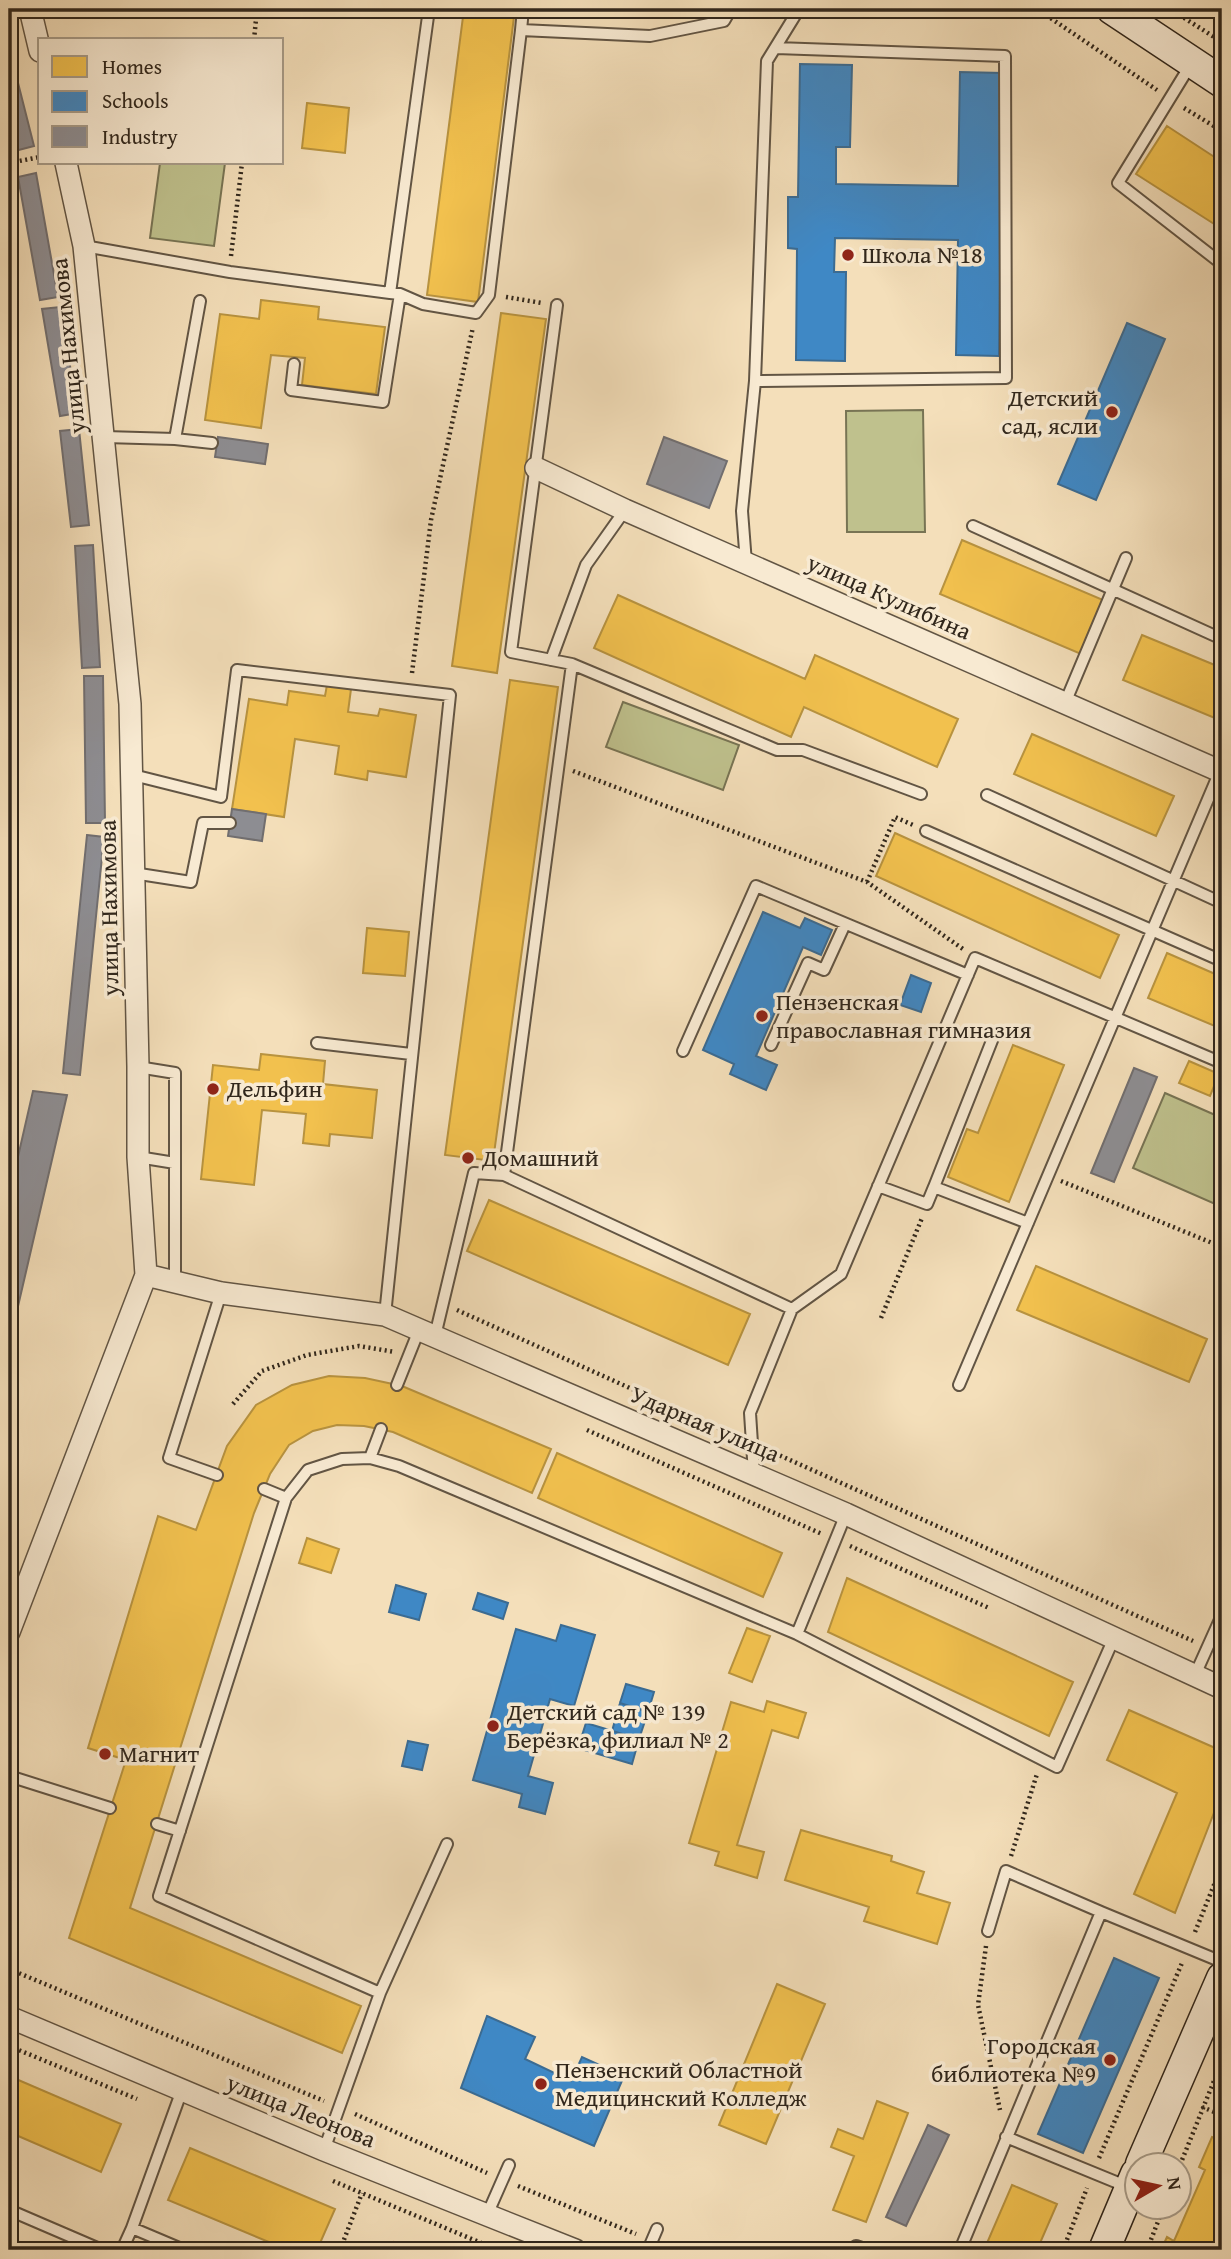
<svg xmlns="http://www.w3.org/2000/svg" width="1231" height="2259" font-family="'Gentium Book Plus',serif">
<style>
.green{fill:#bfc18d;stroke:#787454;stroke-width:2}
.homes{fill:#f2c14e;stroke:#b8933f;stroke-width:2}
.schools{fill:#3f88c5;stroke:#3b6b92;stroke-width:2}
.industry{fill:#8d8d92;stroke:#716e6f;stroke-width:2}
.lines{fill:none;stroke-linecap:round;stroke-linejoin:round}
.service-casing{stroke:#625544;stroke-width:14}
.minor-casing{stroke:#625544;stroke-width:24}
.secondary-casing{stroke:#31271c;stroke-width:33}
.path{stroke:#31271c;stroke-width:4.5;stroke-dasharray:2 3.5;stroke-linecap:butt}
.service{stroke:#f8ead2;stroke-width:10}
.minor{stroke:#f8ead2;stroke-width:21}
.secondary{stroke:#f8ead2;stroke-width:30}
.poi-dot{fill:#8f2418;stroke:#f8ead2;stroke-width:2.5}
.labels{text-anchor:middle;stroke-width:7;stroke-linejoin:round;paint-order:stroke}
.poi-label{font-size:24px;fill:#31271c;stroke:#f8ead2;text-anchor:start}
.street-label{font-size:24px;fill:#31271c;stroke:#f8ead2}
</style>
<rect width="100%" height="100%" fill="#f4dfba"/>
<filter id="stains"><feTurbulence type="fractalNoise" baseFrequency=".00286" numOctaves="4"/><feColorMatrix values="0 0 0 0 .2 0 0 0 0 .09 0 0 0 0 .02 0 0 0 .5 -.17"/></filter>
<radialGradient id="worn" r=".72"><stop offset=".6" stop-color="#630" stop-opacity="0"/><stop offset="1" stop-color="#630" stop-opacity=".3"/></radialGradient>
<path class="green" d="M 160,163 L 225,163 L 214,246 L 150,238 Z
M 923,410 L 925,532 L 847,532 L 846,411 Z
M 623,702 L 739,745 L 723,790 L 606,747 Z
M 1165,1093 L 1222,1118 L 1222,1207 L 1133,1168 Z"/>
<path class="homes" d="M 464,9 L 515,9 L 478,302 L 427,295 Z
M 307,103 L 349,108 L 345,153 L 302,148 Z
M 1167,126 L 1222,162 L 1222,229 L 1136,174 Z
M 261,300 L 319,307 L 318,319 L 385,327 L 376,394 L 302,385 L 305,358 L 271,355 L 261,428 L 205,420 L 220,314 L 259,319 Z
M 501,313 L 546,319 L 497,673 L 452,666 Z
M 962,540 L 1103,600 L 1081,654 L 940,594 Z
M 618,595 L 805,679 L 815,655 L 958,719 L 937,767 L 804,707 L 791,737 L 594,648 Z
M 1142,635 L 1222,668 L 1222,721 L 1123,680 Z
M 510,680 L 558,687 L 493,1161 L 445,1155 Z
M 327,685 L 351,689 L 348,712 L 378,716 L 380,709 L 416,715 L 406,777 L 368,771 L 367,780 L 335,774 L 339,746 L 295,739 L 284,817 L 232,809 L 249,699 L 287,705 L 289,691 L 325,696 Z
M 1032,734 L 1174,796 L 1156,836 L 1014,774 Z
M 895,833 L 1119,935 L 1100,978 L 876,876 Z
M 1222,848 L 1222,864 L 1216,862 Z
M 367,928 L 409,932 L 405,976 L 363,973 Z
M 1167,953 L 1222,977 L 1222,1029 L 1148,998 Z
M 1013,1045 L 1064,1065 L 1009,1202 L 948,1177 L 967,1129 L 978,1133 Z
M 261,1054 L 325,1061 L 323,1084 L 377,1090 L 372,1138 L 330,1134 L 329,1146 L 303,1143 L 306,1114 L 262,1110 L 254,1185 L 201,1179 L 213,1065 L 259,1070 Z
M 1189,1061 L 1219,1074 L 1210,1096 L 1179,1083 Z
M 489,1200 L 750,1314 L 728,1365 L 467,1251 Z
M 1036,1266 L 1207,1339 L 1189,1382 L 1017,1310 Z
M 329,1376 L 365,1378 L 402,1386 L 551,1449 L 532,1493 L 393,1432 L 364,1426 L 337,1425 L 313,1431 L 289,1445 L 270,1474 L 254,1513 L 130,1908 L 361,2006 L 342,2053 L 69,1938 L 126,1760 L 88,1748 L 158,1516 L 196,1530 L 227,1446 L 256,1405 L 292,1385 Z
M 557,1453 L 782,1553 L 763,1597 L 538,1498 Z
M 307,1538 L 339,1549 L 331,1573 L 299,1563 Z
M 847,1578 L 1073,1682 L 1049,1736 L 828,1632 Z
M 747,1628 L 770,1636 L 752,1682 L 729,1673 Z
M 767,1701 L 806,1713 L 798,1738 L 772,1730 L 737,1845 L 764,1852 L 757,1878 L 715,1865 L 719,1852 L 689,1843 L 731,1702 L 764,1712 Z
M 1129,1710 L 1222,1751 L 1222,1792 L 1175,1913 L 1134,1894 L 1177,1793 L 1107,1760 Z
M 801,1830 L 892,1856 L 891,1861 L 924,1872 L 917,1893 L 950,1903 L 937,1944 L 864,1921 L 869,1907 L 785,1880 Z
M 777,1984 L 825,2004 L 766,2144 L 719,2125 Z
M 9,2076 L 121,2124 L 101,2172 L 9,2132 Z
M 877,2101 L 908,2113 L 866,2222 L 833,2210 L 854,2156 L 831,2147 L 838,2129 L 863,2139 Z
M 1212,2137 L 1222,2141 L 1222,2250 L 1161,2250 L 1167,2237 L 1174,2241 L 1205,2170 L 1199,2167 Z
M 190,2148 L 335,2209 L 317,2250 L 288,2250 L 168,2200 Z
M 1012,2185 L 1057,2204 L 1037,2250 L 984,2250 Z
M 9,2240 L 34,2250 L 9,2250 Z
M 394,2242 L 412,2250 L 390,2250 Z"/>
<path class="schools" d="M 800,64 L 852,65 L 850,147 L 836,147 L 836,184 L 958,186 L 960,72 L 1003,73 L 999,356 L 956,355 L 958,240 L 835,238 L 834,272 L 846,272 L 845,361 L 796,360 L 797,249 L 788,248 L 788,197 L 798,197 Z
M 1127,323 L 1165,339 L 1096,500 L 1058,484 Z
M 763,912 L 800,928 L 805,918 L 832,930 L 821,955 L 803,947 L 756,1056 L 777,1065 L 766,1090 L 730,1074 L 734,1064 L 703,1050 Z
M 911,975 L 931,983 L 921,1012 L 900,1005 Z
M 396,1585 L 426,1594 L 419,1620 L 389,1612 Z
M 478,1593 L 508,1603 L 503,1619 L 473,1609 Z
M 561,1625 L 595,1635 L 574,1706 L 550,1699 L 528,1776 L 553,1783 L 545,1814 L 519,1807 L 522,1794 L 473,1780 L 516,1629 L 556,1641 Z
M 626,1684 L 654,1692 L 648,1712 L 620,1703 Z
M 620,1703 L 648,1712 L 639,1739 L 612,1731 Z
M 586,1723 L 639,1739 L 632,1764 L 578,1748 Z
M 408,1741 L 428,1745 L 422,1770 L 402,1766 Z
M 1114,1958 L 1159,1978 L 1083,2153 L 1038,2134 Z
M 487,2016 L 535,2037 L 525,2059 L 571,2081 L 582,2057 L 624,2076 L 594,2146 L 461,2088 Z"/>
<path class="industry" d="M 15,71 L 34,146 L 11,152 L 9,142 L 9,73 Z
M 36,173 L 58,297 L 40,300 L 18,177 Z
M 60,307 L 78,413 L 60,416 L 42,309 Z
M 79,429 L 89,525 L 71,527 L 60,431 Z
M 218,437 L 268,444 L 265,464 L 215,457 Z
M 664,437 L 727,461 L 709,508 L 647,484 Z
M 93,545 L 100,667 L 82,668 L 75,546 Z
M 84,676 L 103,676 L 105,823 L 86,823 Z
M 232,809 L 266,814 L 262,841 L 228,836 Z
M 87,835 L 104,837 L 80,1075 L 63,1073 Z
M 1134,1068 L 1157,1077 L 1114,1182 L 1091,1173 Z
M 33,1091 L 67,1095 L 9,1345 L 9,1196 Z
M 928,2125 L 949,2135 L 906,2226 L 886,2217 Z"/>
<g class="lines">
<defs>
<path id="service" d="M 521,30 L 523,9
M 1191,64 L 1118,183 L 1222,264
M 84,246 L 230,272 L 390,293 L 429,9
M 390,293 L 400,294 L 423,304 L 476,313 L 489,295 L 521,30 L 650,36 L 724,21 L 731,9
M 294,364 L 291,390 L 383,402 L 400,294
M 755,381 L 1006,378 L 1005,56 L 776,48
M 105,437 L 175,439 L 200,301
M 175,439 L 212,443
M 973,526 L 1222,639
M 746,563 L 742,511 L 755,381 L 767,61 L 799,9
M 551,660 L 586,565 L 625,510
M 572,664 L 777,750 L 803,750 L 921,794
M 1065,703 L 1126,558
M 133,775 L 221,797 L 237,670 L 450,695 L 385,1315
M 987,795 L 1222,903
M 926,831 L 1222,961
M 133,873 L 191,882 L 203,823 L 230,823
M 317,1043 L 411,1054
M 771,1045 L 808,963 L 824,970 L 845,924
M 683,1051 L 756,886 L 968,975
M 138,1067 L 175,1073 L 175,1283
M 138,1157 L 175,1163
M 504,1175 L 792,1309 L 750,1413 L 754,1474
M 878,1186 L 927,1204 L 934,1187 L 1028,1223
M 934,1187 L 993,1038
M 792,1309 L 841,1274 L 975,958 L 1222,1063
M 435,1336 L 474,1173 L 504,1175 L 572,664 L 511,652 L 557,305
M 397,1385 L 419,1330
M 959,1385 L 1220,771
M 370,1458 L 381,1429
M 217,1475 L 169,1458 L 221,1293
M 264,1489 L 286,1498
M 846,1514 L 797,1634 L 1057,1767 L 1114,1638
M 1195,1675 L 1222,1615
M 9,1776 L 110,1808
M 157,1824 L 180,1831
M 988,1931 L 1006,1871 L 1101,1912
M 380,1993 L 447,1844
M 182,2090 L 132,2228 L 184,2250
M 1006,2137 L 1128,2187
M 324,2150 L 380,1993 L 159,1896 L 286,1498 L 308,1470 L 342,1459 L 370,1458 L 399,1466 L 797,1634
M 9,2210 L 102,2250
M 487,2215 L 509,2165
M 122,2250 L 132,2228
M 648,2250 L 657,2229
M 854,2250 L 856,2246 L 868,2250
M 960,2250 L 1101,1912 L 1222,1962"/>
<path id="minor" d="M 30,9 L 40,51
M 536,468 L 625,510 L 1222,772
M 146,1275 L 221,1293 L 385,1315 L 846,1514 L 1222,1688
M 9,1632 L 146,1275 L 138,1157 L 138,1067 L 130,704 L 84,246 L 66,163
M 9,2017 L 324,2150 L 575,2250"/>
<path id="secondary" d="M 1112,9 L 1222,82
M 1141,2164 L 1222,1978
M 1104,2250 L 1136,2174"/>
</defs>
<use href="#service" class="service-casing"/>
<use href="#minor" class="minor-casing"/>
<use href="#secondary" class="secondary-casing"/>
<path class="path" d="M 1037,9 L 1157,90
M 1170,9 L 1222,42
M 254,40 L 257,9
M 1184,108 L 1222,131
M 9,163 L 40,157
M 231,256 L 242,163
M 506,297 L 542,303
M 412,673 L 431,520 L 473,327
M 573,771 L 867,882 L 963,949
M 867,882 L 895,817 L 913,825
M 1061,1181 L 1222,1247
M 457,1310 L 736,1436
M 881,1318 L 922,1218
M 233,1404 L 262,1371 L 307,1355 L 359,1346 L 395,1352
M 587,1430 L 822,1534
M 770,1451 L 1193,1641
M 850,1546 L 989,1608
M 1011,1856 L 1037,1774
M 1195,1932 L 1222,1865
M 986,1946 L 978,2005 L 1000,2110
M 9,1969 L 324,2101
M 9,2046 L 137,2099
M 1202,2107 L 1222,2115
M 355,2114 L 487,2173
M 1099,2158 L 1182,1963
M 1178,2170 L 1222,2061
M 333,2181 L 498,2250
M 518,2186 L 636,2234
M 340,2250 L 362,2193
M 1063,2250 L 1087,2188
M 1147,2250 L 1164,2206"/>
<use href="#service" class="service"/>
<use href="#minor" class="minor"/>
<use href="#secondary" class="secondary"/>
</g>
<g class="poi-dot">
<circle cx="848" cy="255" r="7"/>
<circle cx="1112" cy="412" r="7"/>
<circle cx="762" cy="1016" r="7"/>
<circle cx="213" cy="1089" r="7"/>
<circle cx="468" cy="1158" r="7"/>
<circle cx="493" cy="1726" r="7"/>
<circle cx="105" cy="1754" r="7"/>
<circle cx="1110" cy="2060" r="7"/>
<circle cx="541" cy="2084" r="7"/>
</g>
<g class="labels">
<g class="poi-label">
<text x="862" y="263">Школа №18</text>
<text x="1098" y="406" text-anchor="end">Детский<tspan x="1098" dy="28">сад, ясли</tspan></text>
<text x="776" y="1010">Пензенская<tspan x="776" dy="28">православная гимназия</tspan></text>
<text x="227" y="1097">Дельфин</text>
<text x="482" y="1166">Домашний</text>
<text x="507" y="1720">Детский сад № 139<tspan x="507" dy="28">Берёзка, филиал № 2</tspan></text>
<text x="119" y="1762">Магнит</text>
<text x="1096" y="2054" text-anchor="end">Городская<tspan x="1096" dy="28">библиотека №9</tspan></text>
<text x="555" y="2078">Пензенский Областной<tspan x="555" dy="28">Медицинский Колледж</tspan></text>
</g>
<g class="street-label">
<text transform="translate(68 346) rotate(-96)" y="8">улица Нахимова</text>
<text transform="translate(889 597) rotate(24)" y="8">улица Кулибина</text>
<text transform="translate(109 908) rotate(-91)" y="8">улица Нахимова</text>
<text transform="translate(705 1424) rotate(23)" y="8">Ударная улица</text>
<text transform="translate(301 2111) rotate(22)" y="8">улица Леонова</text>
</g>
</g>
<rect width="1231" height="2259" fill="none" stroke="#f4dfba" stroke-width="35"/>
<rect x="10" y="10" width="1210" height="2238" fill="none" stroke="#31271c" stroke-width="3.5"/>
<rect x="18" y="18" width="1196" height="2224" fill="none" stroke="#31271c" stroke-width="2"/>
<rect x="38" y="38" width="245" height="126" fill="#f8ead2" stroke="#a89c89" stroke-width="2"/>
<rect x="52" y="56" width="35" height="21" fill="#f2c14e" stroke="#a89c89" stroke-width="2"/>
<text x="102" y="74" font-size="21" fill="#31271c">Homes</text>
<rect x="52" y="91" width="35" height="21" fill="#3f88c5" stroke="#a89c89" stroke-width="2"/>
<text x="102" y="108" font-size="21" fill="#31271c">Schools</text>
<rect x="52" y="126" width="35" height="21" fill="#8d8d92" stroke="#a89c89" stroke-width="2"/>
<text x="102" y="144" font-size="21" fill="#31271c">Industry</text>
<g transform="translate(1158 2186) rotate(81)"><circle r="33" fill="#f8ead2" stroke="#a89c89" stroke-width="2"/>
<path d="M0-5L12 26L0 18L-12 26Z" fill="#8f2418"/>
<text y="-10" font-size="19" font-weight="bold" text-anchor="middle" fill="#31271c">N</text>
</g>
<rect width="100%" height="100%" filter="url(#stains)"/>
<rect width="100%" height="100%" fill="url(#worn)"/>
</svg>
